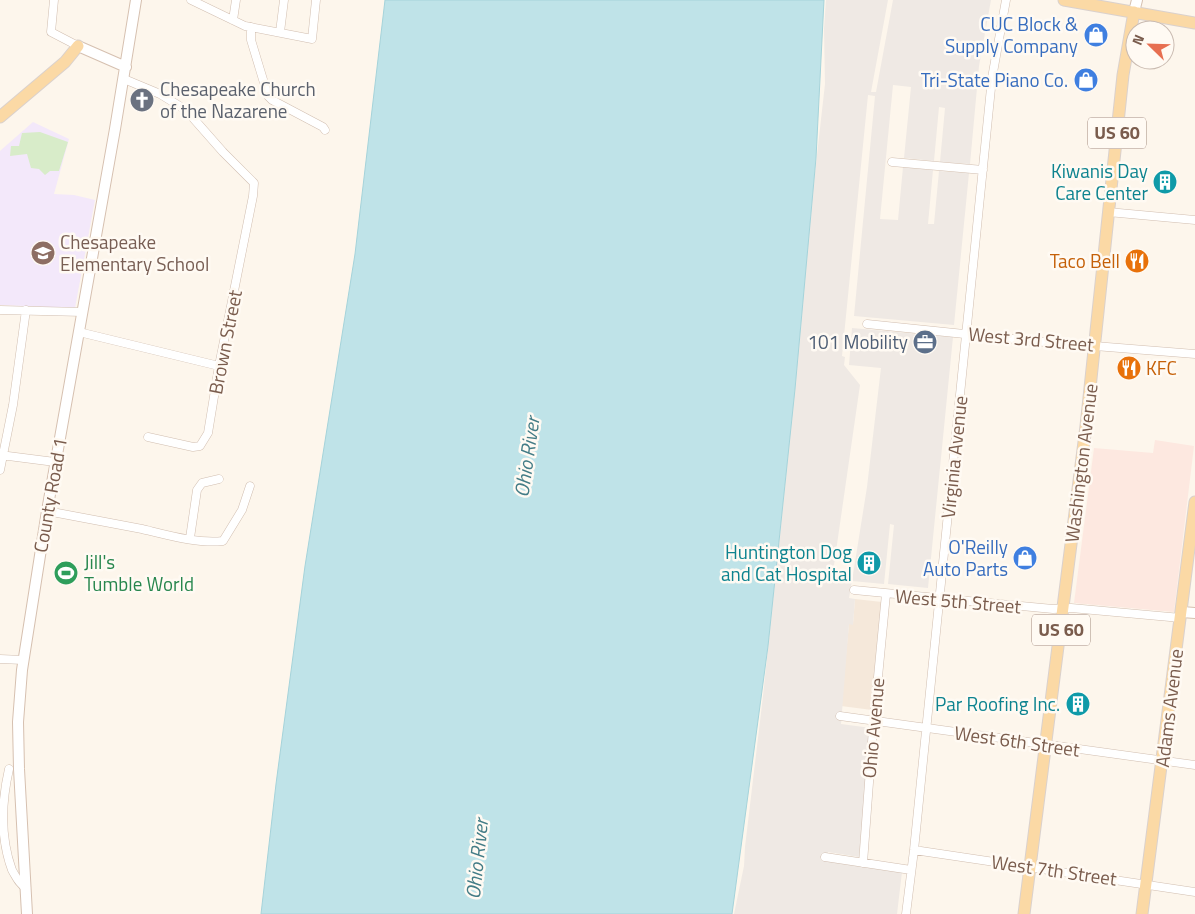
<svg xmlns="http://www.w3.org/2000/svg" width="1195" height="914" font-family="'Titillium Web',sans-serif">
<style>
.residential{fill:#f5e8da}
.commercial{fill:#fde8e0}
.industrial{fill:#efe9e4}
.education{fill:#f3e8fa}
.green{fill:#d8ecc9}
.water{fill:#bfe3e8;stroke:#a5d3da}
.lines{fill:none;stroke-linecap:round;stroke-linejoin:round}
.street-casing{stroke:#d1beb0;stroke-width:9}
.secondary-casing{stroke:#d6c0b0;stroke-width:12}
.primary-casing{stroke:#dad1cd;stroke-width:13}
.street{stroke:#fff;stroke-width:8}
.secondary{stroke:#fff;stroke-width:10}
.primary{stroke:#fbd9a5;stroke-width:11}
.labels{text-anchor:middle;stroke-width:5;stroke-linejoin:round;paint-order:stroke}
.shield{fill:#fffaf3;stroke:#a28b7f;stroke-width:1}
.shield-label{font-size:18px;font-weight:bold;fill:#7a5c4d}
.shop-label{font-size:19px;fill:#366cbe;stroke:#fffaf3;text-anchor:end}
.worship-label{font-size:19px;fill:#5b616d;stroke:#fffaf3;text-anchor:start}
.culture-label{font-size:19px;fill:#0d838f;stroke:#fffaf3;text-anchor:end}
.education-label{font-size:19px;fill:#785e54;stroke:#fffaf3;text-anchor:start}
.food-label{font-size:19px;fill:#c56008;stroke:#fffaf3;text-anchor:end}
.street-label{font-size:19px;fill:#7a5c4d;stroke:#fffaf3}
.service-label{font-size:19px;fill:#4e5e75;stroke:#fffaf3;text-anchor:end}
.leisure-label{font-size:19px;fill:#27864d;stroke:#fffaf3;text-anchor:start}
.water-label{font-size:20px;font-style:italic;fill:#437c86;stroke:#fffaf3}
</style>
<rect width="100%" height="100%" fill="#fdf6ec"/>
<path class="residential" d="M 855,599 L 882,602 L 872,710 L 841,706 L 849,624 L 853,624 Z"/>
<path class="commercial" d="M 1155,440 L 1194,446 L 1174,612 L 1074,603 L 1094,448 L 1153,453 Z"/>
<path class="industrial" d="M 826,0 L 888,0 L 871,92 L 876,92 L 893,0 L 991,0 L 979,66 L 970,164 L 940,162 L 945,108 L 939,107 L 934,161 L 904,158 L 911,87 L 893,85 L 880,219 L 898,220 L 903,167 L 933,170 L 928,224 L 934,224 L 939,171 L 969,173 L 954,325 L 854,316 L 875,96 L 868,95 L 842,356 L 845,357 L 844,365 L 860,385 L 832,579 L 852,581 L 867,487 L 881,368 L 849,365 L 852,328 L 953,337 L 928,588 L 888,584 L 894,525 L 890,524 L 884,584 L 852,581 L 849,598 L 855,599 L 853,625 L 849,624 L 841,724 L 871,728 L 859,857 L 828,852 L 827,861 L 902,872 L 897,914 L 734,914 L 744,866 L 745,847 L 763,696 L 795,389 L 812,199 L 825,84 L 824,29 Z"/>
<path class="education" d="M 33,122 L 69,139 L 54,194 L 74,195 L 95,200 L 75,308 L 0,305 L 0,151 Z"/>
<path class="green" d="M 40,132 L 68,142 L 59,171 L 50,171 L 45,175 L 39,169 L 31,168 L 27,154 L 10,156 L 11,146 L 19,146 L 22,133 Z"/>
<path class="water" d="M 385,0 L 824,0 L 816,158 L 795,389 L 768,646 L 732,914 L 261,914 L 276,784 L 305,566 L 355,254 Z"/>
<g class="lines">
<defs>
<path id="street" d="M 54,0 L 51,32 L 78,46
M 191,0 L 245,26 L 312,39 L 316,0
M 233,20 L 236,0
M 251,27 L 251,40 L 268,96 L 272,100 L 323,127 L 325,130
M 280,32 L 284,0
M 124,79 L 160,94 L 186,110 L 223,152 L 254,183 L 253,196 L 219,366 L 208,433 L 200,446 L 193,447 L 148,437
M 892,162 L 983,170
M 1108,212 L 1195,220
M 0,310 L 83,312
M 867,324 L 1032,341 L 1195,354
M 79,332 L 219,366
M 0,455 L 55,462
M 0,470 L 13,405 L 26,310
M 47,511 C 79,517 110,523 142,529 C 167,535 198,544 223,541 L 242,510 L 250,486
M 190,538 L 197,490 L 202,483 L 219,479
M 854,590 L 1053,609 L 1071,608 L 1181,618
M 0,659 L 23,660
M 840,716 L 1195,765
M 9,769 C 1,804 0,837 12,870 C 16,877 19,884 26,888
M 914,850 L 1195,892
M 825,857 L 911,870
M 863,863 L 873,729 L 886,594
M 906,914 L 914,850 L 992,78 L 1006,0"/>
<path id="secondary" d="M 1134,12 L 1137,0
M 78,46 L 126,67
M 1182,612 L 1195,613
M 27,914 L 19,769 L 18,722 L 22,670 L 47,511 L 115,129 L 136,0"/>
<path id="primary" d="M 1064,0 L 1195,23
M 0,117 L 65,62 L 78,46
M 1024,914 L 1086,426 L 1123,75 L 1134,12
M 1142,914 L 1195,502"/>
</defs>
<use href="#street" class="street-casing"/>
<use href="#secondary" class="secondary-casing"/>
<use href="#primary" class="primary-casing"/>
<use href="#street" class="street"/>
<use href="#secondary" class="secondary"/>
<use href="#primary" class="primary"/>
</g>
<defs>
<symbol id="shop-disc" viewBox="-11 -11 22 22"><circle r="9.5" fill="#3f7fe0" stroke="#fffaf3"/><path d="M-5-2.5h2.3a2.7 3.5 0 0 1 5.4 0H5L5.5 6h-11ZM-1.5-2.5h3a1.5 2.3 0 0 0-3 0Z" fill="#fff"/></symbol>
<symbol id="church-disc" viewBox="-11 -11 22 22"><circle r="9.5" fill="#6b7280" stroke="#fffaf3"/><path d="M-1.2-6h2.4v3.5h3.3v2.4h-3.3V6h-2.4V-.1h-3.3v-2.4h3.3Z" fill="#fff"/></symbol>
<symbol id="building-disc" viewBox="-11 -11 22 22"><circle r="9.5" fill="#0f9aa8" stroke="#fffaf3"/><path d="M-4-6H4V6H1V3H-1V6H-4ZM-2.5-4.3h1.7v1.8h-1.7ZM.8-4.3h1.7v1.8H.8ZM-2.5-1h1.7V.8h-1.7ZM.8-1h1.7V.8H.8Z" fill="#fff"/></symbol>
<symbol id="school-disc" viewBox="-11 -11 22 22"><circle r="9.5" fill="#8d6e63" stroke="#fffaf3"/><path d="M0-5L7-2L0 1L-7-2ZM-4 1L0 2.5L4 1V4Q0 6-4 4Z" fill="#fff"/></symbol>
<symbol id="restaurant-disc" viewBox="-11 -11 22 22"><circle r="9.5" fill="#e8710a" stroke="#fffaf3"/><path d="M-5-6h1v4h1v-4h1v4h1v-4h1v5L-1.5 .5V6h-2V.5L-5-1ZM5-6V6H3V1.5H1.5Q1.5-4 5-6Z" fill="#fff"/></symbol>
<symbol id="office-disc" viewBox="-11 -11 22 22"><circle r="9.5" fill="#5c6f8a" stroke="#fffaf3"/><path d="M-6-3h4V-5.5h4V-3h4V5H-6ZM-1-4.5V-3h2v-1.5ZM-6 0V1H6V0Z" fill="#fff"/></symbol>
<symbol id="stadium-disc" viewBox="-11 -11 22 22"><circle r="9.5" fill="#2e9e5b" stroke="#fffaf3"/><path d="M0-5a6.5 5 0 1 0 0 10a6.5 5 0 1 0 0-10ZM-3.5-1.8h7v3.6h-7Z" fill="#fff"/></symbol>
</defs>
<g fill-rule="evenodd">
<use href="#shop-disc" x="1082" y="21" width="28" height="28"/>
<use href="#shop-disc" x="1072" y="66" width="28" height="28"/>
<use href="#church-disc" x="128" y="86" width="28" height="28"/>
<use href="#building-disc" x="1151" y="168" width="28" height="28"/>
<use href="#school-disc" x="29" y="239" width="28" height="28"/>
<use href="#restaurant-disc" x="1123" y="247" width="28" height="28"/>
<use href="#office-disc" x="911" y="328" width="28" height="28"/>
<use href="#restaurant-disc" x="1115" y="354" width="28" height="28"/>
<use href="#shop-disc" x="1011" y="544" width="28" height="28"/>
<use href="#building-disc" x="855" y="549" width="28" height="28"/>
<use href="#stadium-disc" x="52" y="559" width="28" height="28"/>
<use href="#building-disc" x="1064" y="690" width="28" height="28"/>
</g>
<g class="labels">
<g class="shield">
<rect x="1088" y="117.5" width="58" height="31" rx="4"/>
<rect x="1032" y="614.5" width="58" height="31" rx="4"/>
</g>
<g class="shield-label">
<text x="1117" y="139">US 60</text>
<text x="1061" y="636">US 60</text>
</g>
<g class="shop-label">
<text x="1078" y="31">CUC Block &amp;<tspan x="1078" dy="22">Supply Company</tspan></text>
<text x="1068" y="87">Tri-State Piano Co.</text>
<text x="1008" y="554">O'Reilly<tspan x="1008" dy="22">Auto Parts</tspan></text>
</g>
<g class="worship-label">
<text x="160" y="96">Chesapeake Church<tspan x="160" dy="22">of the Nazarene</tspan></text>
</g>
<g class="culture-label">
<text x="1148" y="178">Kiwanis Day<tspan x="1148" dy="22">Care Center</tspan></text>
<text x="852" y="559">Huntington Dog<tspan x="852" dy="22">and Cat Hospital</tspan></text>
<text x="1060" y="711">Par Roofing Inc.</text>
</g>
<g class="education-label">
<text x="60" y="249">Chesapeake<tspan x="60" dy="22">Elementary School</tspan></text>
</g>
<g class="food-label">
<text x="1120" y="268">Taco Bell</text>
<text x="1146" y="375" text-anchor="start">KFC</text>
</g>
<g class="street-label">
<text transform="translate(1031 339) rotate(5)" y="7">West 3rd Street</text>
<text transform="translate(225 342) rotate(-79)" y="7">Brown Street</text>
<text transform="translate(954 457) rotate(-84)" y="7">Virginia Avenue</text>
<text transform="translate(1081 463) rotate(-83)" y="7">Washington Avenue</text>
<text transform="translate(50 495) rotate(-80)" y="7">County Road 1</text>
<text transform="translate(958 601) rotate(5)" y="7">West 5th Street</text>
<text transform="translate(1169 708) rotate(-83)" y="7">Adams Avenue</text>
<text transform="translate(873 728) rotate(-85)" y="7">Ohio Avenue</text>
<text transform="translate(1017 741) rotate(8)" y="7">West 6th Street</text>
<text transform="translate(1054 870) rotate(8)" y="7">West 7th Street</text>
</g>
<g class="service-label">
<text x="908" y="349">101 Mobility</text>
</g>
<g class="leisure-label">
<text x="84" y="569">Jill's<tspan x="84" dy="22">Tumble World</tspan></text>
</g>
<g class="water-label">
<text transform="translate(527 457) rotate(-82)" y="7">Ohio River</text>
<text transform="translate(477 859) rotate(-84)" y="7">Ohio River</text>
</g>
</g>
<g transform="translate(1150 45) rotate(293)"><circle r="24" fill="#fffaf3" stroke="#cabbb1"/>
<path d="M0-4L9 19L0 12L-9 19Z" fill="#e76f51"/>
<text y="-8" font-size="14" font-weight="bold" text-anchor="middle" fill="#7a5c4d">N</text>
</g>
</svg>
